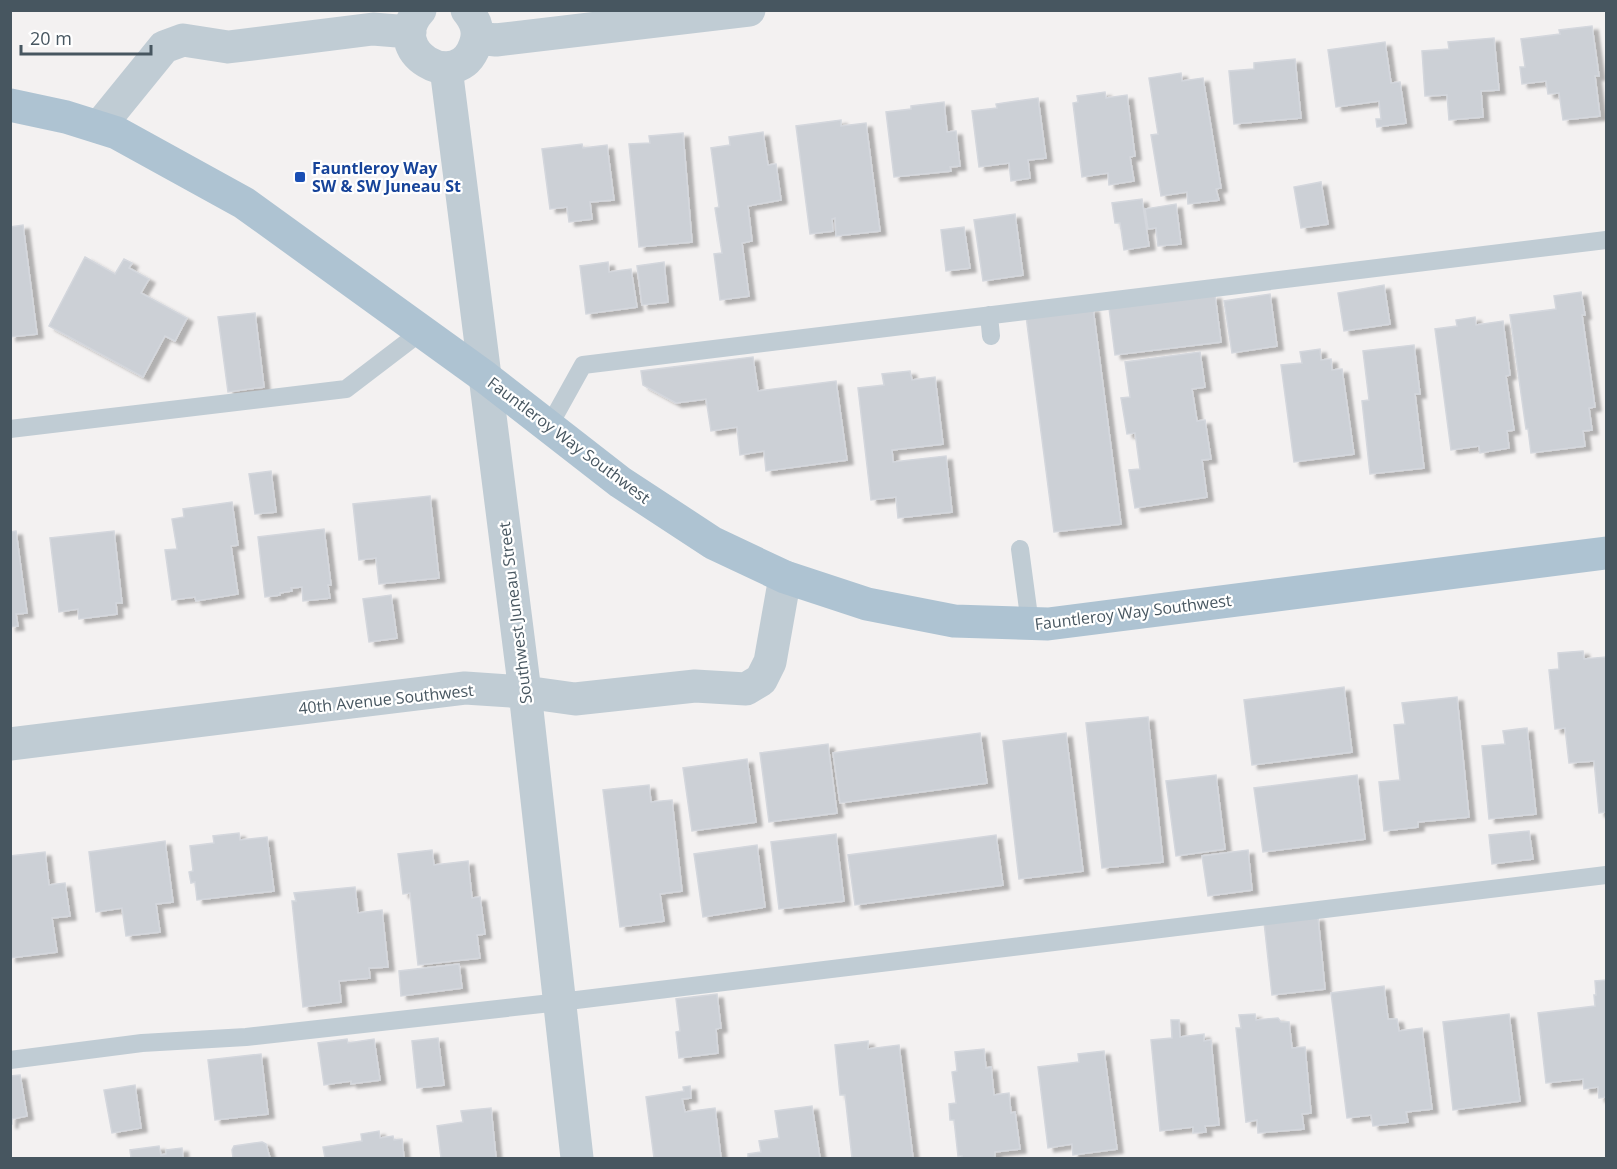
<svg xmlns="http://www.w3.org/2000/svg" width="1617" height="1169" font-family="'Open Sans',sans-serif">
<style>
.building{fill:#ccd0d6;stroke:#d4d7dd;stroke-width:1.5;filter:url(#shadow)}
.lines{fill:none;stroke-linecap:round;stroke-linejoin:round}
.service{stroke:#c0ccd4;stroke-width:18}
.minor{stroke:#c0ccd4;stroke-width:33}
.primary{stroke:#aec3d2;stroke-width:33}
.transit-dot{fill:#1a4fb4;stroke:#fff;stroke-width:2}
.labels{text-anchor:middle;stroke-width:4.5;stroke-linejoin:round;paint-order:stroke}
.transit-label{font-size:16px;font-weight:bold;fill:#164399;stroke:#fff;text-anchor:start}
.street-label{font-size:16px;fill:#475660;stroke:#fff}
</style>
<defs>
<filter id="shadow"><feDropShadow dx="6" dy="4" stdDeviation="1.5" flood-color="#0004"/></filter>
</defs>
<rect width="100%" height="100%" fill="#f3f1f1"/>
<path class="building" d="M 1592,26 L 1599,76 L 1595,76 L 1600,116 L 1563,120 L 1559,93 L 1548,94 L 1546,81 L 1522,84 L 1520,67 L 1525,67 L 1521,39 L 1560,34 L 1559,30 Z
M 1494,38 L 1499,90 L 1481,91 L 1483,117 L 1449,120 L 1447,95 L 1425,96 L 1422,51 L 1449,49 L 1448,42 Z
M 1385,42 L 1391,83 L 1400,82 L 1406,123 L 1377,127 L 1376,119 L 1381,119 L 1379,101 L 1336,107 L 1328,50 Z
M 1295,59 L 1301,118 L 1234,124 L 1229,71 L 1254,69 L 1254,63 Z
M 1181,73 L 1182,81 L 1203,78 L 1221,188 L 1216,189 L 1219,200 L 1188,204 L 1187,192 L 1161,196 L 1151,135 L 1158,134 L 1149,78 Z
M 1105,92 L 1106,98 L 1127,95 L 1135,156 L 1130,157 L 1134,181 L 1109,185 L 1108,173 L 1082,177 L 1073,103 L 1078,102 L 1077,96 Z
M 1038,98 L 1046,158 L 1028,160 L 1030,178 L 1011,181 L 1009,163 L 979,167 L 972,111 L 997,108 L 996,104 Z
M 944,102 L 947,132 L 956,131 L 960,166 L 950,167 L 951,171 L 894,177 L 886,112 L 911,109 L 911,106 Z
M 841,120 L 841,126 L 866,123 L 880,231 L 836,236 L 835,218 L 832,219 L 833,231 L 810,234 L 796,126 Z
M 763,132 L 768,165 L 776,164 L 781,200 L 748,206 L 752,241 L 742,243 L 749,296 L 720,300 L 714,254 L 722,253 L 715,208 L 719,207 L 711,148 L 730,145 L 729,137 Z
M 683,133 L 692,242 L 639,247 L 629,144 L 650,143 L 649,136 Z
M 582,144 L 583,148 L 607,145 L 614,200 L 590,202 L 592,219 L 569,222 L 567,207 L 550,209 L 542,149 Z
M 1321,182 L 1328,224 L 1301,228 L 1294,187 Z
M 1142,199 L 1149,246 L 1124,250 L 1120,223 L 1115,223 L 1112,203 Z
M 1176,204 L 1181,244 L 1158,246 L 1156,228 L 1148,229 L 1145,209 Z
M 1015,214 L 1023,275 L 983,281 L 974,220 Z
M 23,225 L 37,334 L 10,337 L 10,227 Z
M 964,227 L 970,268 L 946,271 L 941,230 Z
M 85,257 L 115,274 L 124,259 L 132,263 L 129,268 L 149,279 L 141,293 L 187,318 L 175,341 L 165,336 L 143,377 L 49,326 Z
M 608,262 L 609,272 L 631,269 L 637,307 L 586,314 L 580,266 Z
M 664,262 L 668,302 L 642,305 L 637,266 Z
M 1384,285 L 1390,324 L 1344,331 L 1338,293 Z
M 1581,292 L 1585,315 L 1582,315 L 1595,407 L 1589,408 L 1592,430 L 1583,431 L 1585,446 L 1531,453 L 1528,429 L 1526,429 L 1510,315 L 1556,309 L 1554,296 Z
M 1270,294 L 1277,346 L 1232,353 L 1224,301 Z
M 1215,295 L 1221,342 L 1115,355 L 1109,308 Z
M 1093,308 L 1121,524 L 1054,532 L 1026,316 Z
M 255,313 L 264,387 L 228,392 L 218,317 Z
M 1475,317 L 1476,325 L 1503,321 L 1510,375 L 1506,376 L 1514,430 L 1507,431 L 1509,448 L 1480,453 L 1479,446 L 1451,450 L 1435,329 L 1457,326 L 1456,320 Z
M 1414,345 L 1420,394 L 1415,394 L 1424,468 L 1370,474 L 1362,401 L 1369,400 L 1363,351 Z
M 1320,349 L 1321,360 L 1331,359 L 1332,370 L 1342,369 L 1354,454 L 1294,462 L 1281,365 L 1302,363 L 1300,352 Z
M 1200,352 L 1205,387 L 1192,389 L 1197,421 L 1205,420 L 1211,459 L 1202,460 L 1207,497 L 1135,508 L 1129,470 L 1140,469 L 1135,433 L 1127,434 L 1121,398 L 1130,397 L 1125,362 Z
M 753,357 L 758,391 L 836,381 L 847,460 L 766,471 L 764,451 L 740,455 L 737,427 L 711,431 L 706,399 L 676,403 L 643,385 L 641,371 Z
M 910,371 L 912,380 L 935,377 L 943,444 L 892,450 L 893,462 L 946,456 L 952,512 L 898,518 L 896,497 L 871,500 L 858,388 L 884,385 L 882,374 Z
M 271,471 L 276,512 L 255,514 L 249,474 Z
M 430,496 L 439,578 L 379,584 L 376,558 L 359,560 L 353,504 Z
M 232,502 L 238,545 L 231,546 L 238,594 L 196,601 L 195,597 L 172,600 L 165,550 L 177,549 L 172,519 L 184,517 L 183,509 Z
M 324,529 L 331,585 L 328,585 L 330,598 L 303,601 L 302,587 L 291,588 L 292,591 L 280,593 L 280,595 L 265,597 L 258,537 Z
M 16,531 L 27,613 L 16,614 L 18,626 L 10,627 L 10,532 Z
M 114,531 L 122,603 L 116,603 L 117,614 L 79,619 L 78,609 L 59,612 L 50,538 Z
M 391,595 L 397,638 L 369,642 L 363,599 Z
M 1583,651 L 1584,659 L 1606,657 L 1606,812 L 1599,813 L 1594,761 L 1569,763 L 1565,728 L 1555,729 L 1549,670 L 1559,669 L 1558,653 Z
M 1344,687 L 1352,752 L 1252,765 L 1244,700 Z
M 1457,697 L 1469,817 L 1418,822 L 1418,827 L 1384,831 L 1379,782 L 1400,780 L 1394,725 L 1405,724 L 1402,703 Z
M 1148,717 L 1163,862 L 1102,868 L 1086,723 Z
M 1527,728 L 1536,814 L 1489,819 L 1482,746 L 1505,744 L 1503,731 Z
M 980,733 L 987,783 L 840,803 L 833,753 Z
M 1066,733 L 1083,871 L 1019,879 L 1003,741 Z
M 828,744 L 837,813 L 769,822 L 760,753 Z
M 747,759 L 756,822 L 692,831 L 683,768 Z
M 1216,775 L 1225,849 L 1176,856 L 1166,781 Z
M 1357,775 L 1365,839 L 1263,852 L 1254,788 Z
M 649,785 L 651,802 L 672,800 L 682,891 L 660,894 L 664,921 L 620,927 L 603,790 Z
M 1529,831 L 1533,859 L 1492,864 L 1489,835 Z
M 239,833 L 240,840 L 267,837 L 274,891 L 197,900 L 195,882 L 191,883 L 189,872 L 193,871 L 190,846 L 214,843 L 213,836 Z
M 836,834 L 844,901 L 779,909 L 771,842 Z
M 996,835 L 1003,885 L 855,905 L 848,855 Z
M 165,841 L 173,902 L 156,904 L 160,932 L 126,936 L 122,908 L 96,912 L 89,852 Z
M 757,845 L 765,907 L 703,917 L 694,854 Z
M 432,850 L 434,865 L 468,861 L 472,898 L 480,897 L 485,934 L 477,935 L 480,958 L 418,965 L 410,893 L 403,894 L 398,854 Z
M 1248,850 L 1252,890 L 1208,896 L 1202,856 Z
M 45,852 L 49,885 L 65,883 L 70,916 L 52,918 L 57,952 L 10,958 L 10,856 Z
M 355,887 L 358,913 L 382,910 L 388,967 L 369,968 L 370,978 L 339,981 L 341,1002 L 303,1007 L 292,901 L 296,901 L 294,893 Z
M 1318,917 L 1325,989 L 1272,995 L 1264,922 Z
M 459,964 L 462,988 L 401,996 L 399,971 Z
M 1606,980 L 1606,1097 L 1599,1098 L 1598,1087 L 1584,1089 L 1583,1079 L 1546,1083 L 1538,1013 L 1595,1006 L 1594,995 L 1596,995 L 1595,981 Z
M 1384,986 L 1388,1019 L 1397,1019 L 1399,1031 L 1422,1028 L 1432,1109 L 1406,1112 L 1408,1122 L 1373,1126 L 1371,1115 L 1347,1118 L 1331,993 Z
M 717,994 L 721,1028 L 716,1029 L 718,1053 L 679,1058 L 676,1032 L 680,1031 L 676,999 Z
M 1255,1014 L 1256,1020 L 1278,1018 L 1281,1022 L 1289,1022 L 1292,1048 L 1305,1047 L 1311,1113 L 1302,1114 L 1304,1129 L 1258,1133 L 1257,1120 L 1246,1122 L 1236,1028 L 1241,1028 L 1239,1015 Z
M 1509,1014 L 1520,1101 L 1453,1110 L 1443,1022 Z
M 1171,1020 L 1179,1020 L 1180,1037 L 1204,1034 L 1204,1041 L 1211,1040 L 1219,1125 L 1205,1126 L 1206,1132 L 1193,1133 L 1193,1127 L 1160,1131 L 1151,1040 L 1172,1038 Z
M 438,1038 L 444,1085 L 417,1088 L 412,1041 Z
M 347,1039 L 348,1043 L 374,1039 L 380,1080 L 351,1084 L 351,1081 L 324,1085 L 318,1043 Z
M 868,1041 L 868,1049 L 899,1045 L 913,1158 L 852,1158 L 845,1095 L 840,1095 L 835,1045 Z
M 984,1049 L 986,1068 L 991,1067 L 994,1095 L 1009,1093 L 1011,1113 L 1015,1112 L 1020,1149 L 995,1152 L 995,1157 L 992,1158 L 962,1158 L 962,1156 L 958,1156 L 954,1120 L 950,1120 L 949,1104 L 956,1103 L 952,1072 L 957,1071 L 955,1052 Z
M 1104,1051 L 1117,1149 L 1073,1155 L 1072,1144 L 1048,1148 L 1038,1067 L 1079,1062 L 1078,1054 Z
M 261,1054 L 268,1114 L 215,1120 L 208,1060 Z
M 20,1075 L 27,1116 L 12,1119 L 12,1124 L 10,1124 L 10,1076 Z
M 135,1085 L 141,1128 L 112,1133 L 104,1090 Z
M 690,1086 L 691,1098 L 682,1099 L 685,1112 L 715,1108 L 721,1158 L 654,1158 L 646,1097 L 684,1091 L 683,1087 Z
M 812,1106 L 820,1158 L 748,1158 L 748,1154 L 761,1152 L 759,1141 L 779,1138 L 775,1111 Z
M 491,1108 L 496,1158 L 441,1158 L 437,1126 L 463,1122 L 461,1111 Z
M 379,1131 L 380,1138 L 393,1136 L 394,1140 L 402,1139 L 404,1158 L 325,1158 L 323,1147 L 362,1141 L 361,1134 Z
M 262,1142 L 266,1144 L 270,1158 L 233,1158 L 232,1150 L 234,1146 Z
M 159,1146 L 161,1155 L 166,1154 L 166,1150 L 182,1148 L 183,1158 L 131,1158 L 130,1150 Z"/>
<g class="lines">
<path class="service" d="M 989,315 L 991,336
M 548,428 L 583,365 L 1606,240
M 10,429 L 346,389 L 422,331
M 1020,549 L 1030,624
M 10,1060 L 142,1043 L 246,1037 L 560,1002 L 1606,875"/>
<path class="minor" d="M 420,10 C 382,51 458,96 475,45 C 480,32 476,21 467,10
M 477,38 L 496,40 L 749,10
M 446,68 L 525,692 L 577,1158
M 99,127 L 164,47 L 183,40 L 228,47 L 373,29 L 410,32
M 10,744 L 465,688 L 525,692 L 575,699 L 695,686 L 746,689 L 761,680 L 770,662 L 785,577"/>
<path class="primary" d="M 10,105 L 66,117 L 117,133 L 244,203 L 485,377 L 620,482 L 713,543 L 785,577 L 867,604 L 954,621 L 1048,624 L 1606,553"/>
</g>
<rect class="transit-dot" x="294" y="171" width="12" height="12" rx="3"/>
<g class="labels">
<g class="transit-label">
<text x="312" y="174">Fauntleroy Way<tspan x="312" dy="18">SW &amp; SW Juneau St</tspan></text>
</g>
<g class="street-label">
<text transform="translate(569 440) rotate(37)" y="6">Fauntleroy Way Southwest</text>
<text transform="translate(1133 612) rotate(-7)" y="6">Fauntleroy Way Southwest</text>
<text transform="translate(515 613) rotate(-97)" y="6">Southwest Juneau Street</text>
<text transform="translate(386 699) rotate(-6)" y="6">40th Avenue Southwest</text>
</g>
</g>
<rect width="1617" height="1169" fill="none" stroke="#475660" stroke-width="24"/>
<path d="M21 45v9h130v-9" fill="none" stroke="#475660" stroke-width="3"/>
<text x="30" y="45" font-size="18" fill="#475660" stroke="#ffffff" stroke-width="4.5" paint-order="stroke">20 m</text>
</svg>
